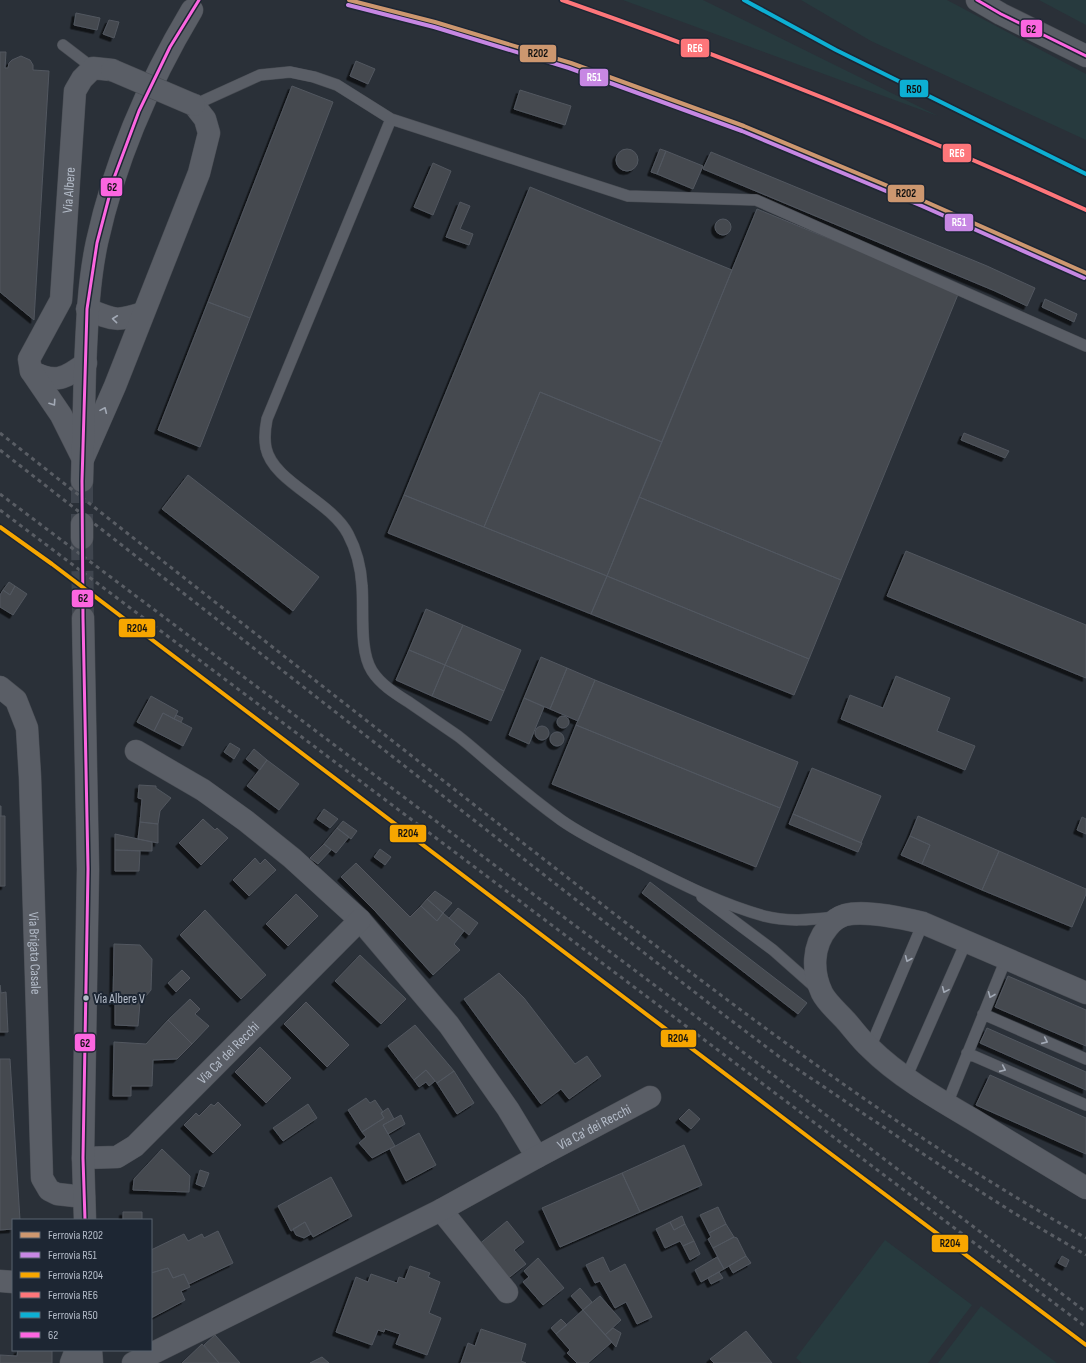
<svg xmlns="http://www.w3.org/2000/svg" width="1086" height="1363" font-family="'Sofia Sans Condensed',sans-serif">
<style>
.green{fill:#273a3e}
.building{fill:#444950;stroke:#52575f;filter:url(#shadow)}
.lines{fill:none;stroke-linecap:round;stroke-linejoin:round}
.tertiary-tunnel{stroke:#3f454e;stroke-width:22;stroke-dasharray:22 11;stroke-linecap:butt}
.service-casing{stroke:#484c53;stroke-width:12}
.minor-casing{stroke:#484c53;stroke-width:23}
.tertiary-casing{stroke:#484c53;stroke-width:23}
.service{stroke:#5a5e66;stroke-width:11}
.minor{stroke:#5a5e66;stroke-width:22}
.tertiary{stroke:#5a5e66;stroke-width:22}
.rail{stroke:#595d64;stroke-width:3;stroke-dasharray:4 4;stroke-linecap:butt}
.minor-bridge-casing{stroke:#484c53;stroke-width:23;stroke-linecap:butt}
.minor-bridge{stroke:#5a5e66;stroke-width:22}
.bus-1-casing{stroke:#1d2633;stroke-width:6}
.bus-1{stroke:#fc66e0;stroke-width:3}
.rail-1-casing{stroke:#1d2633;stroke-width:7}
.rail-2-casing{stroke:#1d2633;stroke-width:7}
.rail-3-casing{stroke:#1d2633;stroke-width:7}
.rail-4-casing{stroke:#1d2633;stroke-width:7}
.rail-5-casing{stroke:#1d2633;stroke-width:7}
.rail-1{stroke:#cd976f;stroke-width:4}
.rail-2{stroke:#c787e3;stroke-width:4}
.rail-3{stroke:#f7a600;stroke-width:4}
.rail-4{stroke:#fd767a;stroke-width:4}
.rail-5{stroke:#0dafd3;stroke-width:4}
.oneway{stroke:#a2a9b5}
.bus-dot{fill:#b4bcc9;stroke:#1d2633;stroke-width:1.5}
.labels{text-anchor:middle;stroke-width:4;stroke-linejoin:round;paint-order:stroke}
.bus-label{font-size:13px;fill:#b4bcc9;stroke:#1d2633;text-anchor:start}
.street-label{font-size:14px;fill:#b4bcc9;stroke:#1d2633}
.line-badge{stroke:#1d2633;stroke-width:1.5}
.badge-label{font-size:11px;text-anchor:middle;font-weight:bold;fill:#fff}
.pale-badge-label{font-size:11px;text-anchor:middle;font-weight:bold;fill:#111}
</style>
<defs>
<filter id="shadow"><feDropShadow dx="-3.5" dy="3.5" stdDeviation="0" flood-color="#0009"/></filter>
</defs>
<rect width="100%" height="100%" fill="#2a3038"/>
<path class="green" d="M 623,0 L 703,0 L 938,116 Z
M 801,0 L 947,0 L 1086,74 L 1086,140 L 871,41 Z
M 1039,0 L 1086,0 L 1086,25 Z
M 885,1240 L 972,1305 L 928,1363 L 802,1363 L 796,1358 Z
M 981,1306 L 1057,1363 L 938,1363 Z"/>
<path class="building" d="M 76,13 L 100,18 L 97,30 L 74,25 Z
M 109,20 L 119,22 L 114,38 L 103,34 Z
M 0,52 L 6,52 L 5,68 L 8,68 L 9,63 L 12,60 L 21,56 L 30,60 L 33,65 L 33,70 L 49,71 L 34,320 L 0,292 Z
M 356,61 L 375,69 L 368,84 L 350,76 Z
M 292,86 L 333,102 L 250,318 L 208,302 Z
M 520,90 L 571,106 L 565,125 L 514,109 Z
M 660,149 L 666,151 L 657,174 L 651,172 Z
M616 160a11 11 0 1 1 22 0a11 11 0 1 1-22 0Z
M 666,151 L 703,166 L 693,189 L 657,174 Z
M 711,152 L 987,266 L 1035,288 L 1027,306 L 995,291 L 703,169 Z
M 433,163 L 451,171 L 433,215 L 414,207 Z
M 530,187 L 732,270 L 662,442 L 540,392 L 484,527 L 404,495 Z
M 460,202 L 470,206 L 460,229 L 473,234 L 469,245 L 446,237 Z
M 757,209 L 959,292 L 841,580 L 639,497 Z
M715 227a8 8 0 1 1 16 0a8 8 0 1 1-16 0Z
M 1045,299 L 1077,314 L 1074,322 L 1042,307 Z
M 208,302 L 250,318 L 200,447 L 158,430 Z
M 540,392 L 662,442 L 607,576 L 484,527 Z
M 964,433 L 1009,451 L 1005,458 L 961,440 Z
M 188,475 L 319,577 L 293,611 L 162,509 Z
M 404,495 L 607,576 L 591,614 L 388,533 Z
M 639,497 L 841,580 L 809,659 L 607,576 Z
M 906,551 L 1086,625 L 1086,678 L 887,596 Z
M 607,576 L 809,659 L 794,695 L 591,614 Z
M 9,582 L 15,586 L 10,595 L 3,590 Z
M 15,586 L 27,594 L 13,615 L 0,607 L 0,595 L 3,590 L 10,595 Z
M 426,609 L 463,625 L 445,665 L 409,650 Z
M 463,625 L 521,650 L 504,691 L 445,665 Z
M 409,650 L 445,665 L 432,696 L 396,680 Z
M 541,657 L 567,668 L 550,709 L 524,698 Z
M 445,665 L 504,691 L 491,721 L 432,696 Z
M 567,668 L 595,680 L 578,721 L 550,709 Z
M 896,676 L 950,698 L 937,731 L 975,746 L 965,770 L 841,719 L 850,695 L 883,708 Z
M 595,680 L 798,762 L 780,808 L 576,725 Z
M 151,696 L 178,711 L 174,719 L 163,713 L 154,731 L 137,722 Z
M 524,698 L 544,707 L 529,744 L 509,735 Z
M 163,713 L 192,728 L 183,746 L 154,731 Z
M 176,715 L 183,718 L 181,722 L 174,719 Z
M557 722a6 6 0 1 1 12 0a6 6 0 1 1-12 0Z
M 576,725 L 780,808 L 756,867 L 552,784 Z
M535 733a7 7 0 1 1 14 0a7 7 0 1 1-14 0Z
M550 739a7 7 0 1 1 14 0a7 7 0 1 1-14 0Z
M 230,743 L 240,749 L 234,759 L 224,752 Z
M 254,749 L 267,760 L 260,770 L 246,759 Z
M 267,760 L 299,784 L 279,810 L 247,786 Z
M 812,768 L 881,796 L 861,843 L 793,814 Z
M 139,785 L 156,786 L 156,788 L 171,798 L 160,811 L 158,824 L 140,822 L 142,799 L 138,798 Z
M 0,806 L 1,806 L 1,816 L 0,816 Z
M 324,809 L 338,819 L 330,828 L 317,819 Z
M 793,814 L 862,843 L 858,852 L 789,824 Z
M 0,816 L 5,816 L 5,886 L 0,886 Z
M 918,816 L 999,851 L 982,890 L 922,864 L 930,845 L 910,836 Z
M 1082,817 L 1086,819 L 1086,834 L 1077,830 Z
M 203,819 L 215,830 L 217,828 L 228,838 L 201,865 L 179,843 Z
M 343,821 L 357,831 L 351,839 L 337,828 Z
M 140,822 L 158,824 L 158,843 L 138,839 Z
M 337,828 L 349,837 L 336,853 L 324,844 Z
M 115,834 L 152,842 L 152,851 L 115,850 Z
M 910,836 L 930,845 L 922,864 L 901,855 Z
M 324,844 L 331,850 L 318,864 L 310,858 Z
M 380,849 L 391,857 L 385,865 L 374,857 Z
M 115,850 L 140,851 L 139,871 L 115,871 Z
M 999,851 L 1086,889 L 1086,894 L 1072,927 L 982,890 Z
M 255,858 L 260,864 L 265,859 L 276,870 L 249,896 L 233,880 Z
M 356,863 L 410,917 L 421,906 L 437,921 L 443,913 L 464,931 L 454,944 L 460,950 L 433,975 L 376,912 L 341,877 Z
M 650,882 L 807,1003 L 798,1014 L 642,893 Z
M 435,891 L 452,903 L 443,913 L 427,899 Z
M 296,894 L 318,916 L 288,946 L 266,924 Z
M 427,899 L 443,913 L 437,921 L 421,906 Z
M 458,908 L 478,923 L 469,935 L 449,918 Z
M 205,910 L 266,975 L 241,999 L 180,935 Z
M 114,944 L 140,945 L 152,959 L 151,990 L 140,1003 L 113,1003 Z
M 360,955 L 406,999 L 381,1024 L 335,981 Z
M 182,970 L 190,978 L 176,992 L 168,983 Z
M 499,973 L 524,998 L 575,1064 L 587,1056 L 601,1076 L 569,1099 L 561,1089 L 541,1104 L 464,999 Z
M 1008,976 L 1086,1010 L 1086,1046 L 995,1007 Z
M 0,985 L 1,993 L 6,992 L 8,1032 L 0,1032 Z
M 190,999 L 200,1009 L 195,1014 L 209,1026 L 192,1044 L 168,1020 Z
M 306,1002 L 349,1045 L 327,1067 L 284,1024 Z
M 115,1003 L 140,1003 L 138,1026 L 115,1025 Z
M 168,1020 L 192,1044 L 177,1059 L 153,1060 L 152,1086 L 131,1086 L 131,1096 L 113,1096 L 114,1042 L 146,1044 Z
M 415,1025 L 454,1071 L 437,1083 L 426,1070 L 414,1080 L 388,1046 Z
M 987,1028 L 1086,1072 L 1086,1090 L 980,1043 Z
M 260,1047 L 291,1078 L 266,1103 L 235,1072 Z
M 0,1059 L 10,1059 L 20,1220 L 13,1220 L 13,1229 L 0,1230 Z
M 426,1070 L 435,1081 L 429,1086 L 426,1082 L 419,1087 L 414,1080 Z
M 454,1071 L 474,1103 L 457,1114 L 437,1083 Z
M 990,1075 L 1086,1118 L 1086,1154 L 976,1105 Z
M 366,1098 L 370,1103 L 375,1100 L 383,1112 L 381,1113 L 384,1118 L 362,1132 L 348,1110 Z
M 218,1102 L 241,1125 L 213,1153 L 184,1125 L 196,1113 L 199,1116 L 211,1104 L 214,1106 Z
M 308,1104 L 317,1118 L 283,1141 L 273,1128 Z
M 388,1108 L 394,1119 L 383,1125 L 395,1146 L 372,1158 L 359,1143 L 366,1137 L 362,1132 L 384,1118 L 381,1113 Z
M 689,1109 L 700,1119 L 691,1129 L 679,1119 Z
M 401,1115 L 405,1124 L 388,1134 L 383,1125 Z
M 419,1133 L 436,1165 L 406,1181 L 390,1149 Z
M 684,1145 L 702,1185 L 640,1212 L 622,1173 Z
M 162,1149 L 190,1176 L 189,1192 L 133,1190 L 134,1179 Z
M 200,1170 L 209,1173 L 204,1187 L 196,1184 Z
M 622,1173 L 640,1212 L 560,1247 L 542,1208 Z
M 331,1177 L 352,1216 L 313,1237 L 305,1222 L 291,1231 L 278,1206 Z
M 718,1207 L 726,1224 L 709,1233 L 700,1215 Z
M 123,1212 L 142,1212 L 142,1220 L 123,1220 Z
M 682,1216 L 685,1224 L 674,1230 L 670,1222 Z
M 507,1221 L 524,1242 L 514,1250 L 526,1264 L 506,1280 L 477,1246 Z
M 305,1222 L 311,1234 L 304,1238 L 296,1235 L 293,1229 Z
M 670,1222 L 674,1230 L 685,1224 L 694,1241 L 683,1246 L 680,1241 L 665,1248 L 656,1229 Z
M 726,1224 L 734,1237 L 713,1248 L 708,1239 L 711,1237 L 709,1233 Z
M 218,1231 L 233,1263 L 189,1284 L 184,1274 L 173,1278 L 168,1268 L 151,1273 L 151,1250 L 184,1234 L 188,1241 L 202,1234 L 204,1238 Z
M 734,1237 L 737,1238 L 746,1256 L 724,1269 L 713,1248 Z
M 694,1241 L 700,1254 L 690,1260 L 683,1246 Z
M 746,1256 L 751,1263 L 733,1273 L 729,1266 Z
M 1062,1256 L 1069,1260 L 1066,1267 L 1058,1263 Z
M 603,1257 L 610,1272 L 625,1264 L 652,1317 L 637,1324 L 626,1302 L 615,1308 L 600,1281 L 595,1283 L 586,1265 Z
M 717,1257 L 724,1269 L 701,1282 L 695,1270 Z
M 538,1258 L 564,1288 L 543,1305 L 523,1282 L 529,1277 L 524,1271 Z
M 410,1266 L 430,1273 L 428,1277 L 440,1282 L 429,1313 L 441,1318 L 427,1355 L 396,1344 L 400,1334 L 385,1329 L 384,1332 L 378,1330 L 372,1345 L 336,1332 L 356,1277 L 368,1282 L 371,1274 L 397,1283 L 399,1277 L 405,1279 Z
M 168,1268 L 173,1278 L 184,1274 L 190,1287 L 181,1291 L 185,1300 L 151,1318 L 151,1273 Z
M 719,1272 L 723,1278 L 711,1284 L 708,1278 Z
M 580,1288 L 592,1302 L 583,1310 L 571,1296 Z
M 600,1296 L 621,1320 L 605,1335 L 583,1310 Z
M 583,1310 L 612,1342 L 588,1363 L 577,1363 L 567,1353 L 570,1350 L 556,1334 Z
M 561,1319 L 567,1325 L 556,1334 L 551,1328 Z
M 613,1328 L 621,1333 L 616,1347 L 605,1335 Z
M 481,1329 L 526,1344 L 521,1361 L 526,1363 L 461,1363 L 468,1343 L 475,1346 Z
M 746,1331 L 772,1363 L 714,1363 L 710,1359 Z
M 215,1335 L 216,1336 L 240,1363 L 219,1363 L 204,1345 Z
M 202,1344 L 219,1363 L 182,1363 Z
M 18,1350 L 52,1350 L 52,1363 L 0,1363 L 0,1355 L 17,1356 Z
M 322,1357 L 329,1363 L 310,1363 Z"/>
<g class="lines">
<path class="tertiary-tunnel" d="M 82,481 L 82,524
M 82,538 L 83,618"/>
<defs>
<path id="service" d="M 63,45 L 93,68
M 194,105 L 260,75 L 290,72 L 314,77 L 337,85 L 391,119 L 628,196 L 756,200 L 1086,346
M 391,119 L 267,419 C 265,429 264,438 266,448 C 273,482 331,501 348,534 C 356,549 361,569 362,586 C 364,610 359,651 372,671 C 381,685 396,694 410,703 C 426,714 442,725 458,736 C 471,746 484,758 496,768 C 517,786 539,804 561,820 C 585,837 612,849 638,862 C 678,882 720,904 764,916 C 787,922 810,920 834,917
M 702,897 L 773,950 L 817,989
M 983,1014 L 1086,1059
M 870,1048 L 923,923
M 967,1053 L 1086,1105
M 906,1078 L 966,942
M 947,1104 L 1006,959"/>
<g id="minor">
<path d="M 87,309 C 114,320 116,322 143,313"/>
<path d="M 31,371 C 55,384 65,379 86,363"/>
<path id="s1" d="M 83,459 L 61,415 L 31,371 L 29,359 L 61,300 L 75,91 L 82,79 L 93,68 L 112,70"/>
<path d="M 83,459 L 115,386 L 199,173 L 209,133 L 205,119 L 194,105"/>
<path id="s2" d="M 0,687 L 16,700 L 27,728 L 30,777 L 42,1178 L 49,1190 L 57,1194 L 84,1197"/>
<path d="M 136,751 L 203,790 L 246,821 L 292,858 L 360,920 L 449,1025 L 508,1109 L 537,1157"/>
<path d="M 1086,993 L 923,923 C 903,918 864,910 845,915 C 838,917 832,922 828,927 C 812,946 812,972 822,993 C 827,1003 838,1012 846,1021 C 854,1030 861,1040 870,1048 C 898,1076 938,1099 972,1119 C 1010,1142 1048,1165 1086,1188"/>
<path id="s3" d="M 83,1158 L 117,1157 L 135,1146 L 360,920"/>
<path d="M 441,1210 L 507,1292"/>
<path id="s4" d="M 133,1363 L 441,1210 L 537,1157 L 650,1097"/>
</g>
<path id="tertiary" d="M 977,0 L 1001,14 L 1086,56
M 82,481 C 83,444 84,406 85,369 C 87,327 88,284 97,242 C 115,160 149,82 192,10
M 82,538 L 82,524
M 83,618 L 88,869 L 83,1158 L 85,1220
M 0,1281 L 13,1282
M 91,1350 L 92,1363
M 71,1363 L 76,1350"/>
</defs>
<use href="#service" class="service-casing"/>
<use href="#minor" class="minor-casing"/>
<use href="#tertiary" class="tertiary-casing"/>
<use href="#service" class="service"/>
<use href="#minor" class="minor"/>
<use href="#tertiary" class="tertiary"/>
<path class="rail" d="M 0,433 C 171,568 343,702 514,836 C 698,979 882,1124 1086,1238
M 0,450 L 557,885 L 724,1015 L 781,1058 L 959,1178 L 1014,1213 L 1086,1255
M 0,494 L 661,990 L 1086,1312
M 0,510 L 1086,1327"/>
<defs>
<path id="minor-bridge" d="M 112,70 L 194,105"/>
</defs>
<use href="#minor-bridge" class="minor-bridge-casing"/>
<use href="#minor-bridge" class="minor-bridge"/>
<defs>
<path id="bus-1" d="M 977,0 L 1001,14 L 1086,56
M 85,1220 L 83,1158 L 88,869 L 83,618 L 82,481 L 87,309 L 97,243 L 114,178 L 139,111 L 170,47 L 199,0"/>
</defs>
<use href="#bus-1" class="bus-1-casing"/>
<use href="#bus-1" class="bus-1"/>
<defs>
<path id="rail-1" d="M 349,0 L 435,22 L 571,63 L 744,126 L 924,201 L 1086,273"/>
<path id="rail-2" d="M 348,5 L 434,27 L 569,68 L 742,131 L 922,206 L 1084,278"/>
<path id="rail-3" d="M 0,527 L 52,564 L 815,1142 L 1086,1345"/>
<path id="rail-4" d="M 562,0 C 740,62 914,132 1086,210"/>
<path id="rail-5" d="M 744,0 L 836,50 L 1086,174"/>
</defs>
<use href="#rail-1" class="rail-1-casing"/>
<use href="#rail-2" class="rail-2-casing"/>
<use href="#rail-3" class="rail-3-casing"/>
<use href="#rail-4" class="rail-4-casing"/>
<use href="#rail-5" class="rail-5-casing"/>
<use href="#rail-1" class="rail-1"/>
<use href="#rail-2" class="rail-2"/>
<use href="#rail-3" class="rail-3"/>
<use href="#rail-4" class="rail-4"/>
<use href="#rail-5" class="rail-5"/>
</g>
<defs><path id="oneway-chevron" d="M-2-3.5L2.5 0L-2 3.5" fill="none" stroke-width="1.6" stroke-linecap="round" stroke-linejoin="round"/></defs>
<g class="oneway">
<use href="#oneway-chevron" transform="translate(115 319) rotate(-174)"/>
<use href="#oneway-chevron" transform="translate(53 403) rotate(56)"/>
<use href="#oneway-chevron" transform="translate(104 410) rotate(-66)"/>
<use href="#oneway-chevron" transform="translate(908 959) rotate(113)"/>
<use href="#oneway-chevron" transform="translate(945 990) rotate(114)"/>
<use href="#oneway-chevron" transform="translate(991 995) rotate(112)"/>
<use href="#oneway-chevron" transform="translate(1045 1041) rotate(24)"/>
<use href="#oneway-chevron" transform="translate(1003 1069) rotate(24)"/>
</g>
<circle class="bus-dot" cx="86" cy="998" r="3.5"/>
<g class="labels">
<g class="bus-label">
<text x="94" y="1003">Via Albere V</text>
</g>
<g class="street-label">
<text dy="5" stroke="none"><textPath href="#s1" startOffset="292">Via Albere</textPath></text>
<text dy="5" stroke="none"><textPath href="#s2" startOffset="276">Via Brigata Casale</textPath></text>
<text dy="5" stroke="none"><textPath href="#s3" startOffset="187">Via Ca' dei Recchi</textPath></text>
<text dy="5" stroke="none"><textPath href="#s4" startOffset="518">Via Ca' dei Recchi</textPath></text>
</g>
</g>
<g class="line-badge">
<rect x="1020" y="19" width="23" height="19" rx="4" fill="#fc66e0"/>
<rect x="680" y="38" width="30" height="20" rx="4" fill="#fd767a"/>
<rect x="519" y="44" width="38" height="19" rx="4" fill="#cd976f"/>
<rect x="579" y="68" width="30" height="19" rx="4" fill="#c787e3"/>
<rect x="899" y="79" width="30" height="19" rx="4" fill="#0dafd3"/>
<rect x="942" y="143" width="30" height="20" rx="4" fill="#fd767a"/>
<rect x="100" y="177" width="23" height="20" rx="4" fill="#fc66e0"/>
<rect x="887" y="184" width="38" height="19" rx="4" fill="#cd976f"/>
<rect x="944" y="213" width="30" height="19" rx="4" fill="#c787e3"/>
<rect x="71" y="589" width="23" height="19" rx="4" fill="#fc66e0"/>
<rect x="118" y="618" width="38" height="20" rx="4" fill="#f7a600"/>
<rect x="389" y="824" width="38" height="19" rx="4" fill="#f7a600"/>
<rect x="660" y="1029" width="37" height="19" rx="4" fill="#f7a600"/>
<rect x="74" y="1033" width="22" height="19" rx="4" fill="#fc66e0"/>
<rect x="931" y="1234" width="38" height="19" rx="4" fill="#f7a600"/>
</g>
<g class="badge-label">
<text x="695" y="52">RE6</text>
<text x="594" y="81">R51</text>
<text x="957" y="157">RE6</text>
<text x="959" y="226">R51</text>
</g>
<g class="pale-badge-label">
<text x="1031" y="33">62</text>
<text x="538" y="57">R202</text>
<text x="914" y="93">R50</text>
<text x="112" y="191">62</text>
<text x="906" y="197">R202</text>
<text x="83" y="602">62</text>
<text x="137" y="632">R204</text>
<text x="408" y="837">R204</text>
<text x="678" y="1042">R204</text>
<text x="85" y="1047">62</text>
<text x="950" y="1247">R204</text>
</g>
<rect x="12" y="1219" width="140" height="132" fill="#1d2633" stroke="#59626f"/>
<rect x="20" y="1232" width="20" height="6" fill="#cd976f" stroke="#59626f"/>
<text x="48" y="1239" font-size="12" fill="#b4bcc9">Ferrovia R202</text>
<rect x="20" y="1252" width="20" height="6" fill="#c787e3" stroke="#59626f"/>
<text x="48" y="1259" font-size="12" fill="#b4bcc9">Ferrovia R51</text>
<rect x="20" y="1272" width="20" height="6" fill="#f7a600" stroke="#59626f"/>
<text x="48" y="1279" font-size="12" fill="#b4bcc9">Ferrovia R204</text>
<rect x="20" y="1292" width="20" height="6" fill="#fd767a" stroke="#59626f"/>
<text x="48" y="1299" font-size="12" fill="#b4bcc9">Ferrovia RE6</text>
<rect x="20" y="1312" width="20" height="6" fill="#0dafd3" stroke="#59626f"/>
<text x="48" y="1319" font-size="12" fill="#b4bcc9">Ferrovia R50</text>
<rect x="20" y="1332" width="20" height="6" fill="#fc66e0" stroke="#59626f"/>
<text x="48" y="1339" font-size="12" fill="#b4bcc9">62</text>
</svg>
